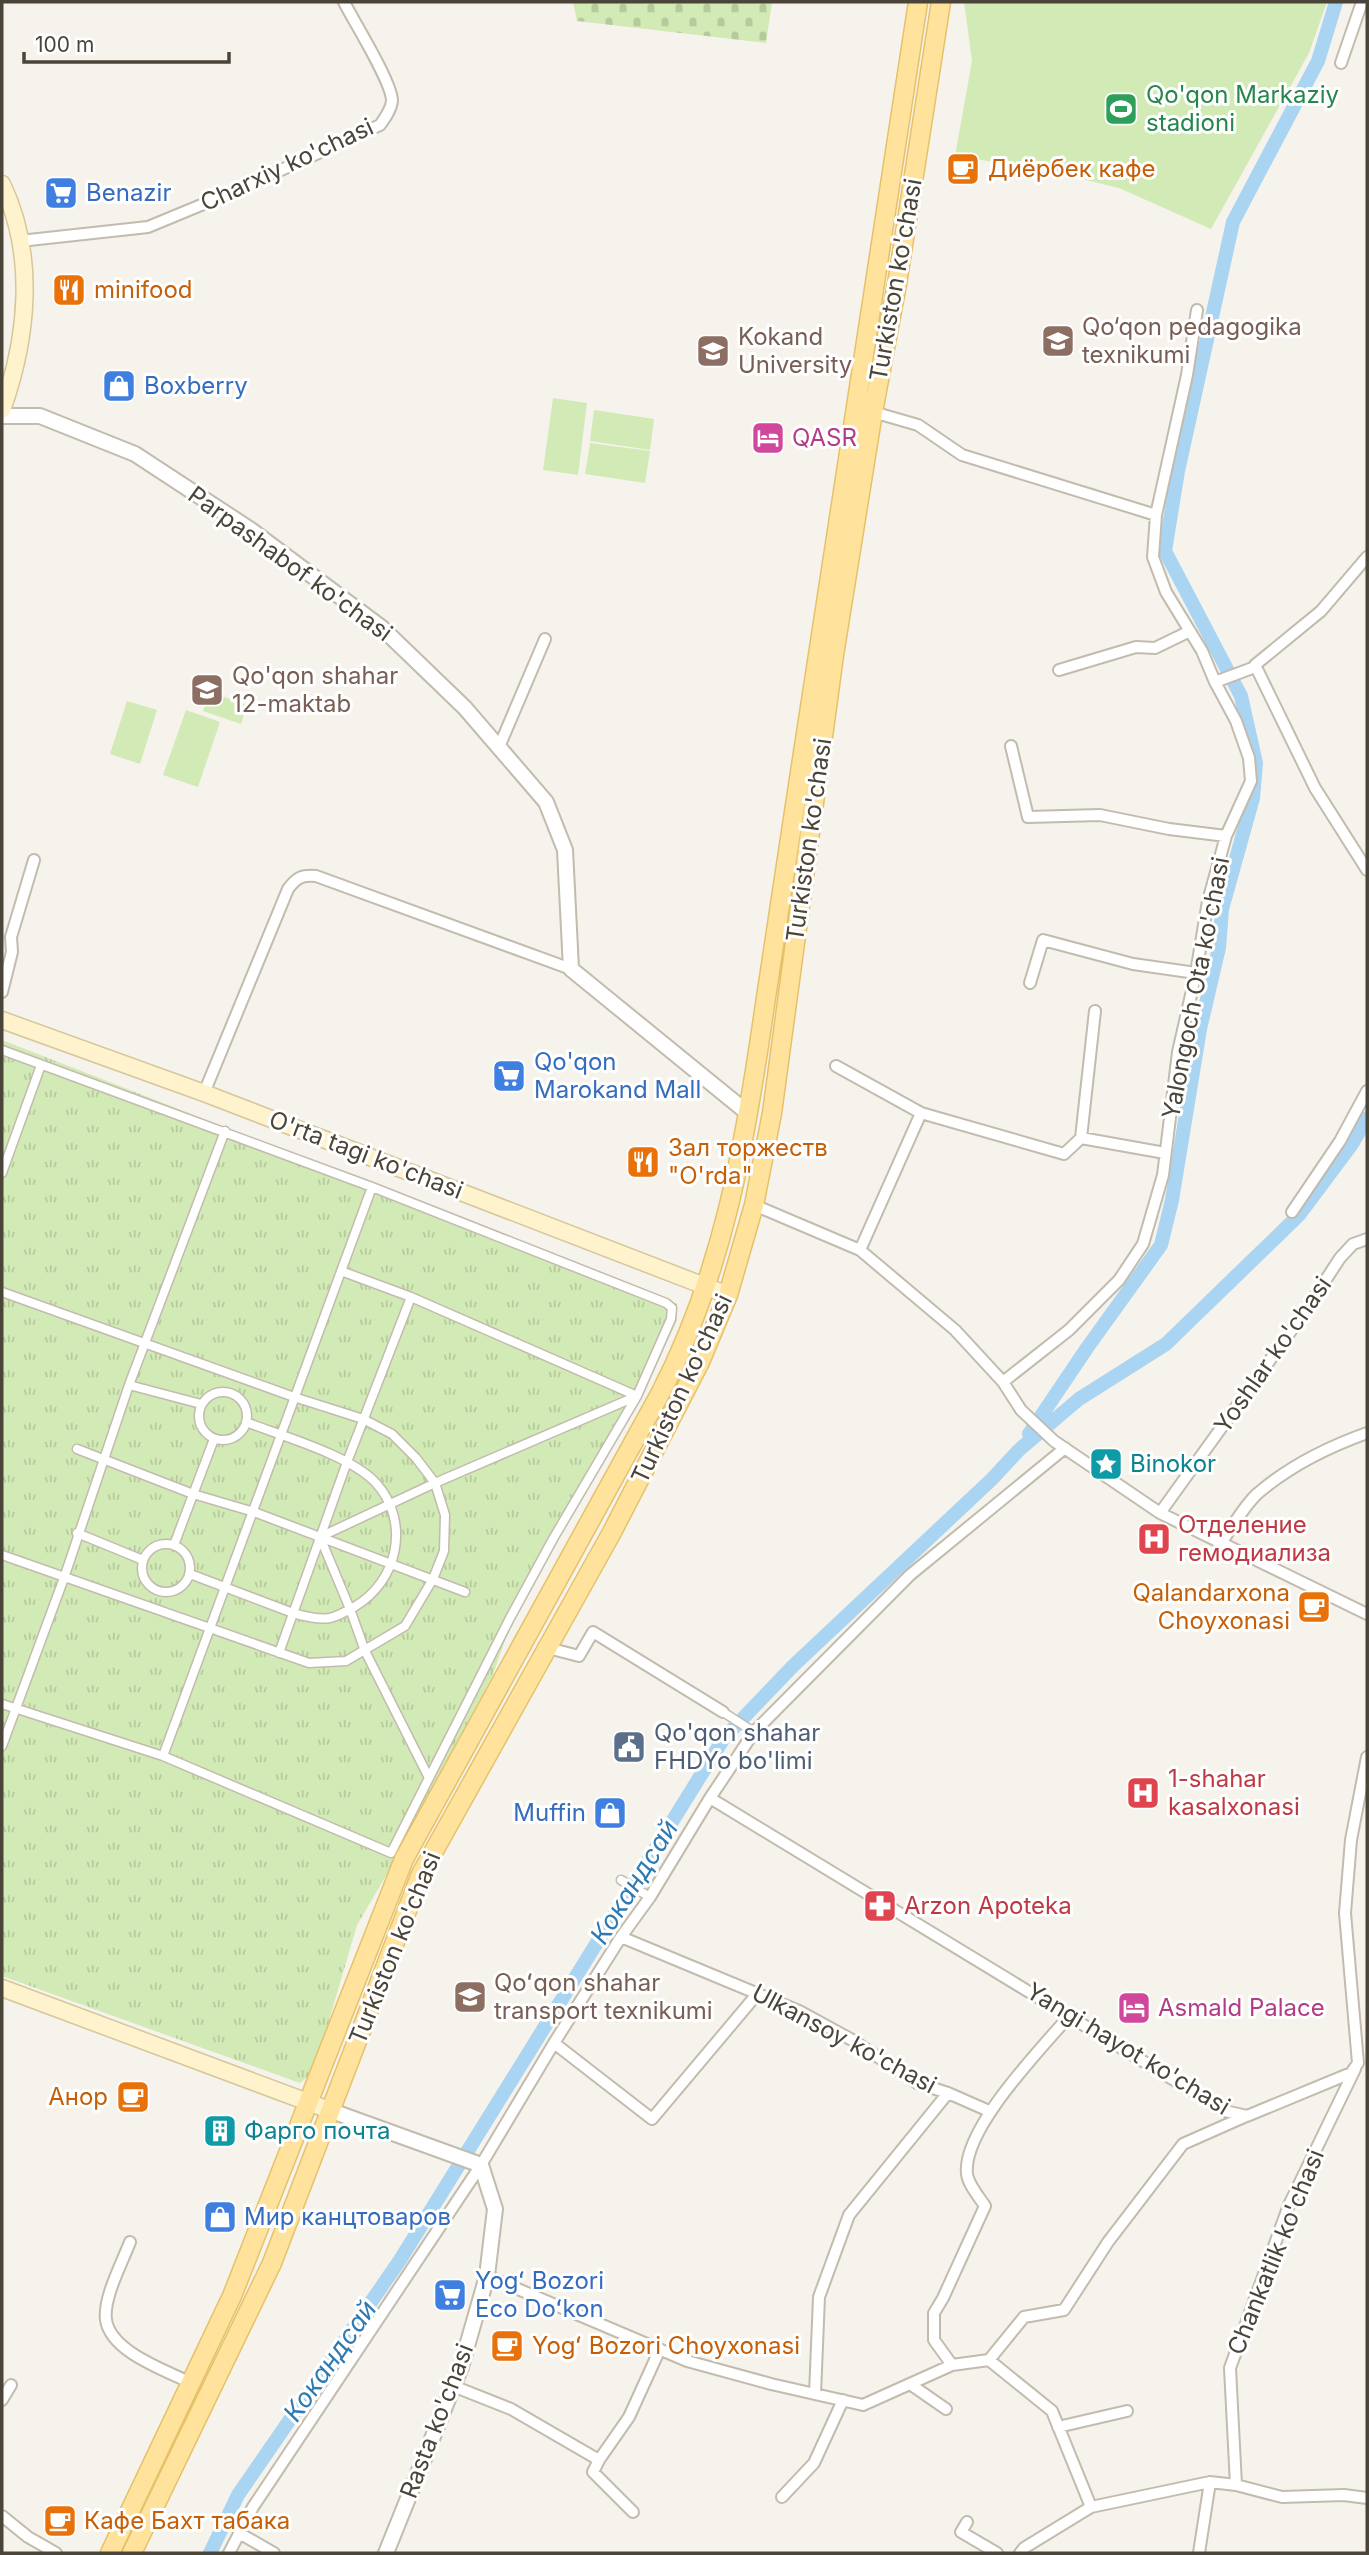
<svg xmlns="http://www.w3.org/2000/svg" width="1369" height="2555" font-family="Inter,sans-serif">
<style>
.grass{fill:#d2eab5}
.cemetery{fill:url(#cemetery-stones)}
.park{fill:url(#park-tufts)}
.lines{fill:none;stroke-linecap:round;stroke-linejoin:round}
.canal{stroke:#a9d4f2;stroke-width:14}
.pedestrian-casing{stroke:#c2bbae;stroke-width:11}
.minor-casing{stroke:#c2bbae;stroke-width:14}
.tertiary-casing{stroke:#c2bbae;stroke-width:18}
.secondary-casing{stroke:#d6c79b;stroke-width:19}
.primary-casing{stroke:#e6c16a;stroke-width:21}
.pedestrian{stroke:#fff;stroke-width:8}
.minor{stroke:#fff;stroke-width:10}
.tertiary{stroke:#fff;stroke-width:14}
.secondary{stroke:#fff3cd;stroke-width:16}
.primary{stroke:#ffe39c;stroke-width:18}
.labels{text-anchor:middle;stroke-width:6;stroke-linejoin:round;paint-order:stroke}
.leisure-label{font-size:24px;fill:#27864d;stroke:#fff;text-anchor:start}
.street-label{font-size:24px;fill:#4b4439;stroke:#fff}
.food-label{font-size:24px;fill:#c56008;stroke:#fff;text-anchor:start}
.shop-label{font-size:24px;fill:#366cbe;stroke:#fff;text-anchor:start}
.education-label{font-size:24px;fill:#785e54;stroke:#fff;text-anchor:start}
.hotel-label{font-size:24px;fill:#b23c85;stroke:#fff;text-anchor:start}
.culture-label{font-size:24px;fill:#0d838f;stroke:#fff;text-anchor:start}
.health-label{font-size:24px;fill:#be3a42;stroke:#fff;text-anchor:start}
.service-label{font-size:24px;fill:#4e5e75;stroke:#fff;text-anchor:start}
.water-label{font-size:26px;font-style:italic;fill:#2e7ab2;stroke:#fff}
</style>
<defs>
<pattern id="cemetery-stones" width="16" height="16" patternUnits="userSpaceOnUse" patternTransform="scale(1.75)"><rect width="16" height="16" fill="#d2eab5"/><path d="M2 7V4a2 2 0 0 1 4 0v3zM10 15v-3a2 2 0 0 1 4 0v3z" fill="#b6ca9c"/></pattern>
<pattern id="park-tufts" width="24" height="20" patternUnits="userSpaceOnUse" patternTransform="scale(1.75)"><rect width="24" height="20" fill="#d2eab5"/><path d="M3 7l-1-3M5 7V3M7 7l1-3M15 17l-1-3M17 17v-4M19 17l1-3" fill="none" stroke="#b6ca9c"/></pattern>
</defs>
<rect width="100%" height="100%" fill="#f6f3ec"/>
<path class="grass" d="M 964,2 L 1327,2 L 1309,53 L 1211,229 L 1119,188 L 1040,169 L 955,156 L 972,61 Z
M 553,398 L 587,403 L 578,475 L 543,470 Z
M 594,410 L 654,419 L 650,450 L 590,441 Z
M 590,443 L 650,451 L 645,483 L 585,474 Z
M 210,692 L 247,705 L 241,724 L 203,711 Z
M 127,701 L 157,710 L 140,764 L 110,754 Z
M 186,710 L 220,722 L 198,787 L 163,775 Z"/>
<path class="cemetery" d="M 573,2 L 772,2 L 766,43 L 577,21 Z"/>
<path class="park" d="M 2,1040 L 677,1304 L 677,1320 L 656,1366 L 512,1621 L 492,1677 L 393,1864 L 357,1925 L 318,2058 L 310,2075 L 300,2083 L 2,1976 Z"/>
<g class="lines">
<path class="canal" d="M 1029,1434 L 1087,1348 L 1161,1245 L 1172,1200 L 1200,1029 L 1219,948 L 1222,909 L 1253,798 L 1256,763 L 1241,696 L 1165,551 L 1178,471 L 1233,222 L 1318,61 L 1336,2
M 210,2553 L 238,2495 L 400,2260 L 724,1738 L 793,1666 L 992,1479 L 1019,1450 L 1079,1399 L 1166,1344 L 1299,1215 L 1352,1144 L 1367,1118"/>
<defs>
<path id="pedestrian" d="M 2,1050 L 372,1187 L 666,1303 L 672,1308 L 671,1319 L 637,1396 L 553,1539 L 510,1618 L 391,1853 L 163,1756 L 2,1704
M 2,1173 L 41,1065
M 341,1271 L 411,1297 L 637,1396
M 2,1292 L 294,1397 L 363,1419 L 392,1434 L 416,1458 L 435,1483 L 445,1515 L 444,1551 L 433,1579 L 405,1626 L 346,1661 L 309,1663 L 2,1555
M 129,1385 L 201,1404
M199 1416a24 24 0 1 1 48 0a24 24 0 1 1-48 0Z
M 77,1449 L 193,1494 L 254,1512 L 465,1592
M 77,1533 L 143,1560
M142 1568a24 24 0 1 1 48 0a24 24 0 1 1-48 0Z
M 174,1545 L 214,1439
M 190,1574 L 293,1613 C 304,1616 318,1620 330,1618 C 338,1616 347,1611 354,1607 C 398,1582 411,1522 376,1483 C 350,1455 282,1436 246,1422
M 279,1653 L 347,1462 L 411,1297
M 723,1712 L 754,1732
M 2,1746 L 64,1578 L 129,1385 L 225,1131
M 163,1756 L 372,1187
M 428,1776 L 365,1651 L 350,1609 L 320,1537 L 435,1483 L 637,1396
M 621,1880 L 650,1897"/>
<path id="minor" d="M 1341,63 L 1362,2
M 20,241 L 148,227 L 235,191 L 380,125 C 385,118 391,110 392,101 C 392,82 354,22 344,2
M 873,412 L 918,425 L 962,455 L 1156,515
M 1367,557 L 1321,611 L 1255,665 L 1315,788 L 1367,870
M 1059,670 L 1136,647 L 1155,648 L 1190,631
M 1215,682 L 1255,667
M 1011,746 L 1028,817 L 1100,815 L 1169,829 L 1226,836
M 499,747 L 545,639
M 1030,983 L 1043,940 L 1133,964 L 1196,973
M 2,992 L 12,952 L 11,937 L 34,860
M 836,1066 L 921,1113
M 204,1093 L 288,889 C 297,877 302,875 316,876 L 571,969
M 1081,1138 L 1095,1011
M 754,1205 L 860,1250 L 955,1330 L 1003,1382 L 1021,1410 L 1054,1441 L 1160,1513 L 1367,1614
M 1292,1212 L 1340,1141 L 1367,1091
M 860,1250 L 921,1113 L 1064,1154 L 1081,1138 L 1165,1153
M 1003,1382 L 1069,1330 L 1119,1280 L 1143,1244 L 1163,1175 L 1178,1052 L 1196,973 L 1208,901 L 1226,836 L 1251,781 L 1249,758 L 1236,721 L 1215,682 L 1202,651 L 1166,592 L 1153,557 L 1156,515 L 1187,375 L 1197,310
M 1160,1513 L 1306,1310 L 1340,1258 L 1353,1244 L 1367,1239
M 1221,1543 C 1232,1528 1243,1507 1257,1494 C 1288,1467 1328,1447 1367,1433
M 548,1648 L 579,1656 L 593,1632 L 723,1712
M 710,1798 L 1225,2111 L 1247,2116 L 1351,2073 L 1358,2063 L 1345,1913 L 1351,1840 L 1367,1757
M 621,1937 L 799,2011 L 854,2041 L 917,2083 L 948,2093 L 989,2111
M 554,2043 L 652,2119 L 758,1993
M 130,2242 C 122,2263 103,2298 106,2320 C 111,2352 165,2370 191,2383
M 487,2276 L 687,2361 L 771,2384 L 863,2405 L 952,2365 L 989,2360 L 1024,2317 L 1064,2310 L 1108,2242 L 1183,2144 L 1244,2117
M 989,2360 L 1052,2411 L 1091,2507
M 952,2365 L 934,2340 L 934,2313 L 943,2298 L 985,2206 C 979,2197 968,2184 967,2174 C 962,2129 1042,2048 1070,2015
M 910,2384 L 946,2409
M 453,2386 L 511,2409 L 599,2460 L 593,2472 L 633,2512
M 815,2394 L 819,2297 L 849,2215 L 948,2093
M 2,2400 L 11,2385
M 1058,2427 L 1127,2411
M 599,2460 L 629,2417 L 660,2349
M 1236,2485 L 1230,2368 L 1289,2205 L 1355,2069
M 782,2497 L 814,2463 L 843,2400
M 2,2516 L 28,2537 L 56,2553
M 967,2522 L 961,2532 L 997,2553
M 239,2533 L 274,2553
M 229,2553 L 253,2507 L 481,2165 L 554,2043 L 621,1937 L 650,1897 L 710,1798 L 754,1732 L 910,1575 L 1065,1448
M 1020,2553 L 1024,2548 L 1091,2507 L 1210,2482 L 1236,2485 L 1282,2497 L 1344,2495 L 1367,2498
M 1199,2553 L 1210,2482"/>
<path id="tertiary" d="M 2,416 L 40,416 L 135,454 L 251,530 L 382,628 L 465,708 L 546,802 L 565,850 L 571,969 L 749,1114
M 329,2110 L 481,2165 L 495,2209 L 487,2276 L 461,2367 L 386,2553"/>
<path id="secondary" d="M 2,184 C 36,255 28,337 2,410
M 2,1020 L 204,1093 L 728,1295
M 2,1988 L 329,2110"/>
<path id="primary" d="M 110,2553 L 232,2296 L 404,1859 L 660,1394 C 723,1273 745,1144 764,1011 C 775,938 786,865 797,792 C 836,528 877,265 918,2
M 132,2553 L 272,2263 L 421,1874 L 611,1534 L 700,1362 L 728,1295 L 754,1205 L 772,1113 L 834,655 L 873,412 L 897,284 L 941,2"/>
</defs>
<use href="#pedestrian" class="pedestrian-casing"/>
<use href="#minor" class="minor-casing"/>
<use href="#tertiary" class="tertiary-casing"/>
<use href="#secondary" class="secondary-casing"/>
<use href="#primary" class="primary-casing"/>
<use href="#pedestrian" class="pedestrian"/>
<use href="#minor" class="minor"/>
<use href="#tertiary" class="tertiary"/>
<use href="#secondary" class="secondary"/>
<use href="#primary" class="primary"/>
</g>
<defs>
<symbol id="stadium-square" viewBox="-11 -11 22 22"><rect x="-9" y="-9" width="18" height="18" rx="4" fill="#2e9e5b" stroke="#fff"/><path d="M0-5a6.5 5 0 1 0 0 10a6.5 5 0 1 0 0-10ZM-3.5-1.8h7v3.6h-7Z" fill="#fff"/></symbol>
<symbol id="cafe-square" viewBox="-11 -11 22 22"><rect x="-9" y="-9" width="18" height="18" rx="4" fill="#e8710a" stroke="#fff"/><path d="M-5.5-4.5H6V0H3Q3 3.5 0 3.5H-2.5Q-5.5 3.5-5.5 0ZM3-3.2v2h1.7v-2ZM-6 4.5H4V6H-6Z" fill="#fff"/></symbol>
<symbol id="supermarket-square" viewBox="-11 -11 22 22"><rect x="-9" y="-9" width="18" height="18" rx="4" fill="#3f7fe0" stroke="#fff"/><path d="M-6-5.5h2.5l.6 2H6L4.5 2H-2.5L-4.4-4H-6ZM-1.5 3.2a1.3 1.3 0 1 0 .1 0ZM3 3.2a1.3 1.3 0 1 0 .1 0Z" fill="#fff"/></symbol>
<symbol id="restaurant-square" viewBox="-11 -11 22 22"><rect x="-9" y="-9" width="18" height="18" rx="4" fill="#e8710a" stroke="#fff"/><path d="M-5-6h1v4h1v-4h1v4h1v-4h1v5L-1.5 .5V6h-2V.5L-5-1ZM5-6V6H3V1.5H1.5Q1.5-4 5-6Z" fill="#fff"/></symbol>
<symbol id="university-square" viewBox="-11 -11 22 22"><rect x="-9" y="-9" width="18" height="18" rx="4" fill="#8d6e63" stroke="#fff"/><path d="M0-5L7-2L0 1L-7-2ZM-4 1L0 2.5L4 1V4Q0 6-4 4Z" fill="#fff"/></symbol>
<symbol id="shop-square" viewBox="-11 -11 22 22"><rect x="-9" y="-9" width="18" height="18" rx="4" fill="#3f7fe0" stroke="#fff"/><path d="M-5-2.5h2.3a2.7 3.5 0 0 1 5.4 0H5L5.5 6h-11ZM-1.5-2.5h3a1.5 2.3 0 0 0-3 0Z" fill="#fff"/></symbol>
<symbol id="hotel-square" viewBox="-11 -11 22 22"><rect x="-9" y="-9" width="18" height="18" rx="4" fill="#d1479c" stroke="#fff"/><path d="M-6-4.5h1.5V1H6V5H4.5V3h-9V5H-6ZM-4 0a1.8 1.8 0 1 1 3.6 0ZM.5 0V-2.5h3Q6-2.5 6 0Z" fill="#fff"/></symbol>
<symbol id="school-square" viewBox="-11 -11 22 22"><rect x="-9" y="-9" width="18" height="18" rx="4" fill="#8d6e63" stroke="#fff"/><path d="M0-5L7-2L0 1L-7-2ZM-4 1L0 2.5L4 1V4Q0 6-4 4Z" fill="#fff"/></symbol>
<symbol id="sight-square" viewBox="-11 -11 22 22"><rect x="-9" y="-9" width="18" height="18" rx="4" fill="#0f9aa8" stroke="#fff"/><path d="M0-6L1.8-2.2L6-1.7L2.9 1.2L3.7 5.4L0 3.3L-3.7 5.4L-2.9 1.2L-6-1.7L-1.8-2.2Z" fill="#fff"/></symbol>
<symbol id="hospital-square" viewBox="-11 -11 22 22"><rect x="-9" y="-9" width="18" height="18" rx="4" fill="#e0444e" stroke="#fff"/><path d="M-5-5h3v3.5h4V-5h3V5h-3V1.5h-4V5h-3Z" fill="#fff"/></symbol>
<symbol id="civic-square" viewBox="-11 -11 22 22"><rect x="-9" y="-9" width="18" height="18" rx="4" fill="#5c6f8a" stroke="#fff"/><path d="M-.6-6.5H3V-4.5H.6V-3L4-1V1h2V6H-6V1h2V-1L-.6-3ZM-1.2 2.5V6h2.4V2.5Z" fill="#fff"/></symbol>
<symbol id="pharmacy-square" viewBox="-11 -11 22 22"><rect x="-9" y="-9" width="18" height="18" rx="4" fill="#e0444e" stroke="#fff"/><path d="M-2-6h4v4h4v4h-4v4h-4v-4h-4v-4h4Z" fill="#fff"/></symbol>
<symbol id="building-square" viewBox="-11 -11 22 22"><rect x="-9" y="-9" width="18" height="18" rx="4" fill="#0f9aa8" stroke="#fff"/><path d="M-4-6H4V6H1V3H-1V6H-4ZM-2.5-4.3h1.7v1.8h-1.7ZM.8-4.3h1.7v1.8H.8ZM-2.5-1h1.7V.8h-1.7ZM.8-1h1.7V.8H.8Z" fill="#fff"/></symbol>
</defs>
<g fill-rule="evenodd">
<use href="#stadium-square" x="1102" y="90" width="38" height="38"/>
<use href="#cafe-square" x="944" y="150" width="38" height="38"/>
<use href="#supermarket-square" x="42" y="174" width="38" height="38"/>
<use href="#restaurant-square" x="50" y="271" width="38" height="38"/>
<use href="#university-square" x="1039" y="322" width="38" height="38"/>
<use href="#university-square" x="694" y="332" width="38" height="38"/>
<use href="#shop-square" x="100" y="367" width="38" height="38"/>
<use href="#hotel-square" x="749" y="419" width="38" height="38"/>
<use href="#school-square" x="188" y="671" width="38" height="38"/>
<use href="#supermarket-square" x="490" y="1057" width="38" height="38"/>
<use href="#restaurant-square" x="624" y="1143" width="38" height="38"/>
<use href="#sight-square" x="1087" y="1445" width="38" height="38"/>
<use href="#hospital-square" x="1135" y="1520" width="38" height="38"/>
<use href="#cafe-square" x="1295" y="1588" width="38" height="38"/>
<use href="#civic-square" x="610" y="1728" width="38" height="38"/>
<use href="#hospital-square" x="1124" y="1774" width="38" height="38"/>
<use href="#shop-square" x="591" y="1794" width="38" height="38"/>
<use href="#pharmacy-square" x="861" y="1887" width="38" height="38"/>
<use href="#school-square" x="451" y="1978" width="38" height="38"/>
<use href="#hotel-square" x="1115" y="1989" width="38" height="38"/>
<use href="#cafe-square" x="114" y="2078" width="38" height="38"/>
<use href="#building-square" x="201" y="2112" width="38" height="38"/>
<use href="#shop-square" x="201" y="2198" width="38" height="38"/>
<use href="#supermarket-square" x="431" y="2276" width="38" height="38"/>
<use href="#cafe-square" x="488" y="2327" width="38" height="38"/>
<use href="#cafe-square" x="41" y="2502" width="38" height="38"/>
</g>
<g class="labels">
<g class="leisure-label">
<text x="1146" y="103">Qo'qon Markaziy<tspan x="1146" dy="28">stadioni</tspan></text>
</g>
<g class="street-label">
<text transform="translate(287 165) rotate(-25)" y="8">Charxiy ko'chasi</text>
<text transform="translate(896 280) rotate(-80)" y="8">Turkiston ko'chasi</text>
<text transform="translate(290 564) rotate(36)" y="8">Parpashabof ko'chasi</text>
<text transform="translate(809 840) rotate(-82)" y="8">Turkiston ko'chasi</text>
<text transform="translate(1196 988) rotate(-79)" y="8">Yalongoch Ota ko'chasi</text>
<text transform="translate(366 1155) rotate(21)" y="8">O'rta tagi ko'chasi</text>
<text transform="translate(1273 1355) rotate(-55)" y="8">Yoshlar ko'chasi</text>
<text transform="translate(682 1389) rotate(-65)" y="8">Turkiston ko'chasi</text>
<text transform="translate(395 1948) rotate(-68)" y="8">Turkiston ko'chasi</text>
<text transform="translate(844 2039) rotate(28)" y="8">Ulkansoy ko'chasi</text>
<text transform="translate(1128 2049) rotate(31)" y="8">Yangi hayot ko'chasi</text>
<text transform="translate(1276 2252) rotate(-68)" y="8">Chankatlik ko'chasi</text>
<text transform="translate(437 2421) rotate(-69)" y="8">Rasta ko'chasi</text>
</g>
<g class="food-label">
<text x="988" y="177">Диёрбек кафе</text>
<text x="94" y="298">minifood</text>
<text x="668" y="1156">Зал торжеств<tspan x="668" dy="28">"O'rda"</tspan></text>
<text x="1290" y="1601" text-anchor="end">Qalandarxona<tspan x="1290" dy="28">Choyxonasi</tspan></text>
<text x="108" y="2105" text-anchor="end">Анор</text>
<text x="532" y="2354">Yogʻ Bozori Choyxonasi</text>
<text x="84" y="2529">Кафе Бахт табака</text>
</g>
<g class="shop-label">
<text x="86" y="201">Benazir</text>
<text x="144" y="394">Boxberry</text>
<text x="534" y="1070">Qo'qon<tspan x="534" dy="28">Marokand Mall</tspan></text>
<text x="586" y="1821" text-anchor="end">Muffin</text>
<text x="244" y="2225">Мир канцтоваров</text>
<text x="475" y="2289">Yogʻ Bozori<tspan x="475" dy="28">Eco Doʻkon</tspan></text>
</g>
<g class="education-label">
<text x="1082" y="335">Qo‘qon pedagogika<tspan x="1082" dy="28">texnikumi</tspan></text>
<text x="738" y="345">Kokand<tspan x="738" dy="28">University</tspan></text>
<text x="232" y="684">Qo'qon shahar<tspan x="232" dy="28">12-maktab</tspan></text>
<text x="494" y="1991">Qoʻqon shahar<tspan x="494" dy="28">transport texnikumi</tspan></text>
</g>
<g class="hotel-label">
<text x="792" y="446">QASR</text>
<text x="1158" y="2016">Asmald Palace</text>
</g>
<g class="culture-label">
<text x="1130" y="1472">Binokor</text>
<text x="244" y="2139">Фарго почта</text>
</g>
<g class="health-label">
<text x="1178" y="1533">Отделение<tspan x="1178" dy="28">гемодиализа</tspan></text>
<text x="1168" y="1787">1-shahar<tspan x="1168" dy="28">kasalxonasi</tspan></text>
<text x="904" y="1914">Arzon Apoteka</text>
</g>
<g class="service-label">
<text x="654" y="1741">Qo'qon shahar<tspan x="654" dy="28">FHDYo bo'limi</tspan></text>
</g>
<g class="water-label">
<text transform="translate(634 1882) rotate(-58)" y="9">Кокандсай</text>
<text transform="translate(330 2361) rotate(-55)" y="9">Кокандсай</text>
</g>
</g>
<rect width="1369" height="2555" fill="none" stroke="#4b4439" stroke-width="7"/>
<path d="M24 52v10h205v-10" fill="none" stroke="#4b4439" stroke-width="3.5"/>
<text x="35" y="52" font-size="21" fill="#4b4439" stroke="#ffffff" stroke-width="5" paint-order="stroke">100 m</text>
</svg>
